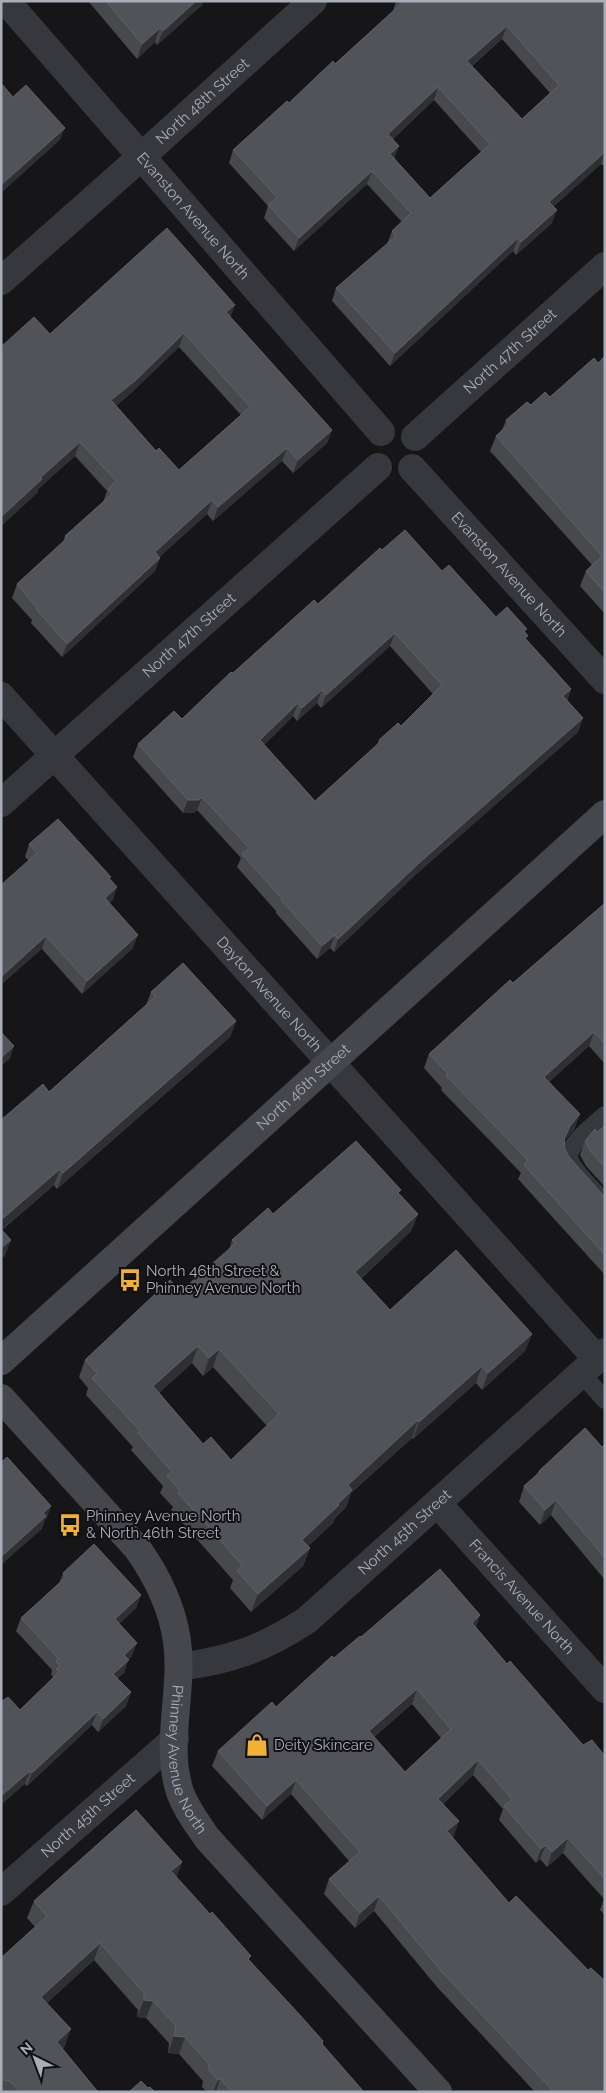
<svg xmlns="http://www.w3.org/2000/svg" width="606" height="2093" font-family="Raleway,sans-serif">
<style>
.lines{fill:none;stroke-linecap:round;stroke-linejoin:round}
.lane{stroke:#37383d;stroke-width:18}
.street{stroke:#37383d;stroke-width:28}
.secondary{stroke:#45474d;stroke-width:28}
.wall{fill:#47494d;fill-rule:evenodd}
.shaded-wall{fill:#2f3033}
.building{fill:#525359;stroke:#5f6168;fill-rule:evenodd}
.labels{text-anchor:middle;stroke-width:4;stroke-linejoin:round;paint-order:stroke}
.street-label{font-size:15px;fill:#a8adb8;stroke:#111113}
.poi-label{font-size:15px;fill:#a8adb8;stroke:#111113;text-anchor:start}
</style>
<rect width="100%" height="100%" fill="#161618"/>
<g class="lines">
<path class="lane" d="M 605,1115 C 595,1124 570,1143 569,1156 C 568,1166 597,1194 605,1202
M 581,1373 L 605,1400"/>
<g class="street">
<path id="s1" d="M 6,1 L 381,432"/>
<path id="s2" d="M 1,281 L 141,157 L 313,1"/>
<path id="s3" d="M 415,437 L 605,266"/>
<path id="s4" d="M 412,468 L 605,680"/>
<path id="s5" d="M 1,696 L 597,1359"/>
<path id="s6" d="M 1,803 L 378,467"/>
<path id="s7" d="M 438,1504 L 605,1689"/>
<path id="s8" d="M 179,1667 C 231,1660 263,1649 307,1620 L 605,1352"/>
<path id="s9" d="M 1,1892 L 175,1739"/>
</g>
<g class="secondary">
<path id="s10" d="M 1,1361 L 605,814"/>
<path id="s11" d="M 1,1398 L 137,1548 C 157,1576 172,1606 177,1641 C 184,1691 164,1744 180,1792 C 186,1809 197,1823 207,1838 L 438,2092"/>
</g>
</g>
<path class="wall" d="M 90,1 L 203,1 L 202,5 L 157,45 L 155,42 L 137,59 L 89,2 Z
M 396,1 L 605,1 L 605,166 L 604,166 L 601,164 L 553,207 L 552,223 L 516,255 L 513,251 L 390,366 L 332,301 L 336,288 L 387,244 L 392,231 L 402,222 L 367,184 L 294,251 L 264,218 L 268,206 L 229,163 L 233,150 L 335,64 L 393,11 ZM 502,39 L 550,93 L 522,119 L 472,66 ZM 434,100 L 481,152 L 430,198 L 395,159 L 393,139 Z
M 230,317 L 332,430 L 327,443 L 293,473 L 282,461 L 213,521 L 207,514 L 159,557 L 160,558 L 155,571 L 62,657 L 31,623 L 32,620 L 12,598 L 17,584 L 63,542 L 65,536 L 103,502 L 107,491 L 75,456 L 38,489 L 37,493 L 1,526 L 1,347 L 50,334 ZM 179,347 L 241,415 L 179,470 L 156,451 L 116,406 L 131,393 Z
M 605,356 L 605,614 L 580,586 L 586,571 L 592,565 L 490,451 L 496,436 L 502,430 L 506,420 L 531,405 L 550,397 L 598,363 Z
M 382,550 L 442,571 L 496,617 L 525,633 L 526,640 L 571,689 L 567,701 L 583,718 L 578,732 L 413,877 L 334,952 L 330,948 L 317,959 L 276,913 L 276,911 L 237,867 L 241,858 L 197,810 L 194,813 L 183,813 L 133,757 L 138,744 L 182,719 L 233,673 L 318,604 ZM 390,646 L 433,694 L 401,726 L 379,740 L 377,745 L 315,801 L 264,745 L 293,716 L 297,721 L 317,703 L 321,708 Z
M 29,844 L 110,879 L 113,900 L 109,903 L 133,948 L 82,994 L 42,949 L 29,861 L 25,857 Z
M 605,903 L 605,1064 L 589,1046 L 549,1082 L 575,1128 L 565,1140 L 565,1149 L 569,1157 L 603,1195 L 605,1196 L 605,1275 L 518,1179 L 521,1173 L 441,1090 L 442,1088 L 424,1068 L 429,1054 L 513,983 Z
M 151,992 L 236,1021 L 230,1037 L 57,1189 L 54,1185 L 2,1230 L 1,1248 L 1,1120 L 49,1092 L 107,1040 L 146,1005 Z
M 605,1126 L 605,1187 L 586,1166 L 580,1155 L 585,1141 Z
M 400,1194 L 418,1214 L 411,1231 L 361,1279 L 390,1310 L 532,1334 L 525,1351 L 482,1390 L 476,1383 L 413,1439 L 412,1438 L 351,1493 L 346,1507 L 335,1518 L 333,1523 L 308,1546 L 310,1548 L 303,1566 L 251,1612 L 230,1588 L 233,1580 L 171,1510 L 173,1507 L 160,1493 L 163,1486 L 131,1450 L 133,1447 L 86,1395 L 88,1388 L 79,1377 L 85,1360 L 180,1292 L 229,1250 L 232,1240 L 273,1214 ZM 192,1363 L 203,1376 L 213,1367 L 267,1426 L 231,1460 L 203,1444 L 159,1393 Z
M 605,1444 L 605,1580 L 551,1515 L 540,1525 L 519,1502 L 524,1486 L 537,1474 L 539,1471 L 602,1447 Z
M 63,1573 L 141,1595 L 136,1608 L 119,1624 L 132,1656 L 128,1660 L 124,1673 L 117,1678 L 131,1692 L 126,1706 L 98,1732 L 92,1725 L 27,1786 L 25,1784 L 20,1710 L 52,1679 L 53,1677 L 51,1674 L 52,1670 L 16,1631 L 21,1618 L 59,1584 Z
M 480,1615 L 476,1627 L 507,1664 L 583,1745 L 605,1756 L 605,1915 L 600,1910 L 604,1899 L 563,1853 L 547,1867 L 540,1859 L 536,1863 L 499,1820 L 503,1809 L 473,1775 L 443,1804 L 454,1836 L 452,1837 L 605,2092 L 535,2092 L 437,1987 L 374,1911 L 355,1928 L 324,1894 L 329,1879 L 349,1861 L 291,1794 L 262,1820 L 212,1766 L 218,1751 L 276,1707 L 334,1658 L 361,1637 ZM 412,1704 L 441,1738 L 405,1772 L 374,1737 Z
M 182,1862 L 176,1877 L 364,2092 L 207,2092 L 202,2087 L 203,2081 L 179,2054 L 168,2053 L 169,2043 L 146,2018 L 137,2017 L 138,2010 L 94,1960 L 47,2003 L 65,2046 L 62,2049 L 98,2092 L 1,2092 L 1,1958 L 35,1927 L 27,1918 L 34,1901 Z"/>
<path class="shaded-wall" d="M 196,1 L 203,1 L 202,5 L 157,45 L 163,31 Z
M 507,26 L 502,39 L 462,74 L 467,61 Z
M 160,28 L 155,42 L 137,59 L 142,44 Z
M 438,87 L 434,100 L 384,147 L 388,134 Z
M 65,128 L 60,140 L 1,193 L 1,185 Z
M 399,146 L 394,159 L 390,154 Z
M 605,152 L 601,164 L 544,215 L 549,202 Z
M 372,171 L 367,184 L 294,251 L 299,238 Z
M 557,210 L 552,223 L 516,255 L 521,242 Z
M 518,238 L 513,251 L 390,366 L 395,353 Z
M 235,305 L 230,319 L 226,312 Z
M 184,333 L 179,347 L 131,393 L 106,414 L 111,400 Z
M 332,430 L 327,443 L 293,473 L 298,460 Z
M 80,442 L 75,456 L 38,489 L 37,493 L 1,526 L 1,517 L 40,478 Z
M 287,448 L 282,461 L 213,521 L 218,507 Z
M 212,500 L 207,514 L 150,566 L 155,552 Z
M 160,558 L 155,571 L 62,657 L 67,644 Z
M 395,633 L 390,646 L 321,708 L 326,695 Z
M 571,689 L 566,702 L 563,696 Z
M 322,690 L 317,703 L 297,721 L 302,708 Z
M 298,703 L 293,716 L 255,754 L 260,740 Z
M 583,718 L 578,732 L 413,877 L 334,952 L 338,939 L 418,864 Z
M 202,797 L 197,810 L 194,813 L 183,813 L 188,800 Z
M 117,887 L 113,900 L 100,911 L 105,898 Z
M 138,935 L 133,948 L 82,994 L 87,981 Z
M 335,935 L 330,948 L 317,959 L 322,946 Z
M 46,936 L 42,949 L 1,985 L 1,977 Z
M 236,1021 L 230,1037 L 57,1189 L 63,1173 Z
M 594,1032 L 589,1046 L 539,1091 L 544,1077 Z
M 14,1046 L 10,1059 L 1,1066 L 1,1058 Z
M 580,1114 L 575,1128 L 565,1140 L 559,1153 L 570,1126 Z
M 60,1169 L 54,1185 L 1,1230 L 1,1220 Z
M 418,1214 L 411,1231 L 349,1290 L 355,1272 Z
M 11,1240 L 5,1256 L 1,1259 L 1,1248 Z
M 532,1334 L 525,1351 L 482,1390 L 488,1373 Z
M 198,1346 L 192,1363 L 147,1404 L 153,1386 Z
M 219,1349 L 213,1367 L 203,1376 L 209,1358 Z
M 482,1366 L 476,1383 L 413,1439 L 419,1422 Z
M 418,1420 L 412,1438 L 351,1493 L 346,1507 L 335,1518 L 333,1523 L 296,1558 L 302,1540 L 338,1504 L 348,1485 Z
M 556,1500 L 551,1515 L 540,1525 L 545,1510 Z
M 51,1506 L 47,1518 L 45,1520 L 42,1529 L 1,1565 L 1,1557 L 43,1513 Z
M 310,1548 L 303,1566 L 251,1612 L 258,1594 Z
M 141,1595 L 136,1608 L 110,1632 L 115,1619 Z
M 480,1615 L 475,1630 L 472,1623 Z
M 137,1643 L 132,1656 L 128,1660 L 124,1673 L 108,1687 L 113,1674 L 124,1655 Z
M 417,1689 L 412,1704 L 363,1746 L 369,1731 Z
M 131,1692 L 126,1706 L 98,1732 L 103,1719 Z
M 97,1712 L 92,1725 L 27,1786 L 32,1773 Z
M 478,1760 L 473,1775 L 433,1813 L 438,1799 Z
M 30,1771 L 25,1784 L 1,1805 L 1,1796 Z
M 296,1780 L 291,1794 L 262,1820 L 267,1806 Z
M 459,1821 L 454,1836 L 442,1846 L 447,1831 Z
M 568,1838 L 563,1853 L 547,1867 L 552,1852 Z
M 546,1845 L 540,1859 L 536,1863 L 541,1849 Z
M 182,1862 L 176,1879 L 171,1871 Z
M 379,1896 L 374,1911 L 355,1928 L 360,1913 Z
M 100,1943 L 94,1960 L 35,2014 L 41,1997 Z
M 144,2000 L 153,2001 L 146,2018 L 137,2017 Z
M 71,2029 L 65,2046 L 51,2060 L 57,2042 Z
M 174,2036 L 185,2037 L 179,2054 L 168,2053 Z
M 220,2079 L 216,2092 L 213,2092 L 218,2080 Z"/>
<path class="building" d="M 106,1 L 196,1 L 163,31 L 160,28 L 142,44 Z
M 401,1 L 605,1 L 605,152 L 549,202 L 557,210 L 521,242 L 518,238 L 395,353 L 336,288 L 396,236 L 392,231 L 411,213 L 372,171 L 299,238 L 268,205 L 277,197 L 233,150 L 287,101 L 289,103 L 333,61 L 335,64 L 402,3 ZM 507,26 L 559,85 L 522,119 L 467,61 ZM 438,87 L 490,144 L 430,198 L 390,154 L 399,146 L 388,134 Z
M 1,83 L 13,97 L 26,85 L 65,128 L 1,185 Z
M 167,228 L 235,305 L 226,312 L 332,430 L 298,460 L 287,448 L 218,507 L 212,500 L 155,552 L 160,558 L 67,644 L 36,609 L 37,608 L 17,584 L 67,538 L 65,536 L 112,494 L 108,489 L 116,481 L 80,442 L 40,478 L 42,479 L 1,517 L 1,347 L 34,317 L 50,334 ZM 184,333 L 250,407 L 179,470 L 159,448 L 156,451 L 111,400 L 136,380 Z
M 605,356 L 605,593 L 586,571 L 602,556 L 496,436 L 509,424 L 506,420 L 527,402 L 531,405 L 545,392 L 550,397 L 594,358 L 598,363 Z
M 405,530 L 442,571 L 449,565 L 496,617 L 507,607 L 527,629 L 524,631 L 528,636 L 525,638 L 571,689 L 563,696 L 583,718 L 418,864 L 338,939 L 335,935 L 322,946 L 281,900 L 282,899 L 242,854 L 249,848 L 202,797 L 199,800 L 188,800 L 138,744 L 174,711 L 182,719 L 231,672 L 233,673 L 314,600 L 318,604 L 380,548 L 382,550 ZM 395,633 L 442,685 L 401,726 L 398,723 L 379,740 L 380,742 L 315,801 L 260,740 L 298,703 L 302,708 L 322,690 L 326,695 Z
M 58,819 L 111,877 L 109,878 L 117,887 L 105,898 L 138,935 L 87,981 L 46,936 L 1,977 L 1,885 L 37,853 L 29,844 Z
M 605,903 L 605,1044 L 594,1032 L 544,1077 L 580,1114 L 570,1126 L 564,1139 L 565,1149 L 569,1157 L 603,1195 L 605,1196 L 605,1255 L 524,1165 L 528,1160 L 446,1076 L 448,1074 L 429,1054 L 510,980 L 513,983 Z
M 183,963 L 236,1021 L 63,1173 L 60,1169 L 1,1220 L 1,1120 L 43,1084 L 49,1092 L 107,1040 L 155,997 L 151,992 Z
M 1,1032 L 14,1046 L 1,1058 Z
M 605,1126 L 605,1167 L 591,1152 L 585,1141 L 595,1129 L 597,1132 Z
M 356,1141 L 401,1190 L 398,1193 L 418,1214 L 355,1272 L 390,1310 L 456,1250 L 532,1334 L 488,1373 L 482,1366 L 419,1422 L 418,1420 L 348,1485 L 352,1490 L 338,1504 L 339,1505 L 302,1540 L 310,1548 L 258,1594 L 237,1571 L 242,1565 L 178,1493 L 180,1491 L 167,1476 L 172,1472 L 138,1433 L 140,1431 L 92,1378 L 97,1373 L 85,1360 L 170,1280 L 180,1292 L 236,1243 L 232,1240 L 268,1208 L 273,1214 ZM 198,1346 L 209,1358 L 219,1349 L 279,1414 L 231,1460 L 211,1437 L 203,1444 L 153,1386 Z
M 1,1229 L 11,1240 L 1,1248 Z
M 585,1428 L 602,1447 L 605,1444 L 605,1558 L 556,1500 L 545,1510 L 524,1486 L 540,1472 L 539,1471 Z
M 7,1457 L 51,1506 L 43,1513 L 46,1516 L 1,1557 L 1,1463 Z
M 94,1544 L 141,1595 L 115,1619 L 137,1643 L 124,1655 L 129,1660 L 113,1674 L 131,1692 L 103,1719 L 97,1712 L 32,1773 L 30,1771 L 1,1796 L 1,1702 L 8,1697 L 20,1710 L 59,1672 L 56,1669 L 60,1666 L 56,1661 L 58,1658 L 21,1618 L 66,1577 L 63,1573 Z
M 440,1569 L 480,1615 L 472,1623 L 507,1664 L 510,1661 L 583,1745 L 592,1740 L 605,1756 L 605,1879 L 568,1838 L 552,1852 L 546,1845 L 541,1849 L 504,1806 L 512,1799 L 478,1760 L 438,1799 L 459,1821 L 447,1831 L 509,1903 L 516,1896 L 588,1970 L 591,1968 L 605,1981 L 605,2092 L 554,2092 L 442,1972 L 379,1896 L 360,1913 L 329,1879 L 360,1852 L 296,1780 L 267,1806 L 218,1751 L 272,1702 L 276,1707 L 332,1656 L 334,1658 L 360,1636 L 361,1637 ZM 417,1689 L 451,1729 L 405,1772 L 369,1731 Z
M 136,1810 L 182,1862 L 171,1871 L 210,1914 L 212,1912 L 251,1956 L 248,1959 L 299,2014 L 323,2041 L 322,2044 L 364,2092 L 232,2092 L 220,2079 L 218,2080 L 209,2070 L 209,2064 L 185,2037 L 174,2036 L 176,2026 L 153,2001 L 144,2000 L 144,1993 L 100,1943 L 41,1997 L 71,2029 L 57,2042 L 98,2092 L 20,2092 L 11,2082 L 1,2079 L 1,1958 L 47,1916 L 34,1901 Z
M 141,2081 L 148,2088 L 150,2087 L 155,2092 L 129,2092 Z"/>
<defs>
<symbol id="bus-bare" viewBox="-9 -9 18 18"><path d="M-5-6H5V4H4V6H2V4H-2V6H-4V4H-5ZM-3.5-4V0h7V-4ZM-3.5 1.2v1.5H-2V1.2ZM2 1.2v1.5H3.5V1.2Z" fill="#f2b134" stroke="#111113" stroke-width="2.5" paint-order="stroke"/></symbol>
<symbol id="shop-bare" viewBox="-9 -9 18 18"><path d="M-5-2.5h2.3a2.7 3.5 0 0 1 5.4 0H5L5.5 6h-11ZM-1.5-2.5h3a1.5 2.3 0 0 0-3 0Z" fill="#f2b134" stroke="#111113" stroke-width="2.5" paint-order="stroke"/></symbol>
</defs>
<g fill-rule="evenodd">
<use href="#bus-bare" x="114" y="1264" width="32" height="32"/>
<use href="#bus-bare" x="54" y="1509" width="32" height="32"/>
<use href="#shop-bare" x="241" y="1729" width="32" height="32"/>
</g>
<g class="labels">
<g class="street-label">
<text dy="5" stroke="none"><textPath href="#s2" startOffset="270">North 48th Street</textPath></text>
<text dy="5" stroke="none"><textPath href="#s1" startOffset="285">Evanston Avenue North</textPath></text>
<text dy="5" stroke="none"><textPath href="#s3" startOffset="128">North 47th Street</textPath></text>
<text dy="5" stroke="none"><textPath href="#s4" startOffset="144">Evanston Avenue North</textPath></text>
<text dy="5" stroke="none"><textPath href="#s6" startOffset="252">North 47th Street</textPath></text>
<text dy="5" stroke="none"><textPath href="#s5" startOffset="401">Dayton Avenue North</textPath></text>
<text dy="5" stroke="none"><textPath href="#s10" startOffset="408">North 46th Street</textPath></text>
<text dy="5" stroke="none"><textPath href="#s8" startOffset="269">North 45th Street</textPath></text>
<text dy="5" stroke="none"><textPath href="#s7" startOffset="125">Francis Avenue North</textPath></text>
<text dy="5" stroke="none"><textPath href="#s11" startOffset="426">Phinney Avenue North</textPath></text>
<text dy="5" stroke="none"><textPath href="#s9" startOffset="116">North 45th Street</textPath></text>
</g>
<g class="poi-label">
<text x="146" y="1276">North 46th Street &amp;<tspan x="146" dy="17">Phinney Avenue North</tspan></text>
<text x="86" y="1521">Phinney Avenue North<tspan x="86" dy="17">&amp; North 46th Street</tspan></text>
<text x="274" y="1750">Deity Skincare</text>
</g>
</g>
<rect width="606" height="2093" fill="none" stroke="#a8adb8" stroke-width="5"/>
<g transform="translate(35 2058) rotate(318)" stroke="#111113" stroke-width="4" paint-order="stroke">
<path d="M0-4L9 19L0 12L-9 19Z" fill="#a8adb8"/>
<text y="-8" font-size="14" font-weight="bold" text-anchor="middle" fill="#a8adb8">N</text>
</g>
</svg>
